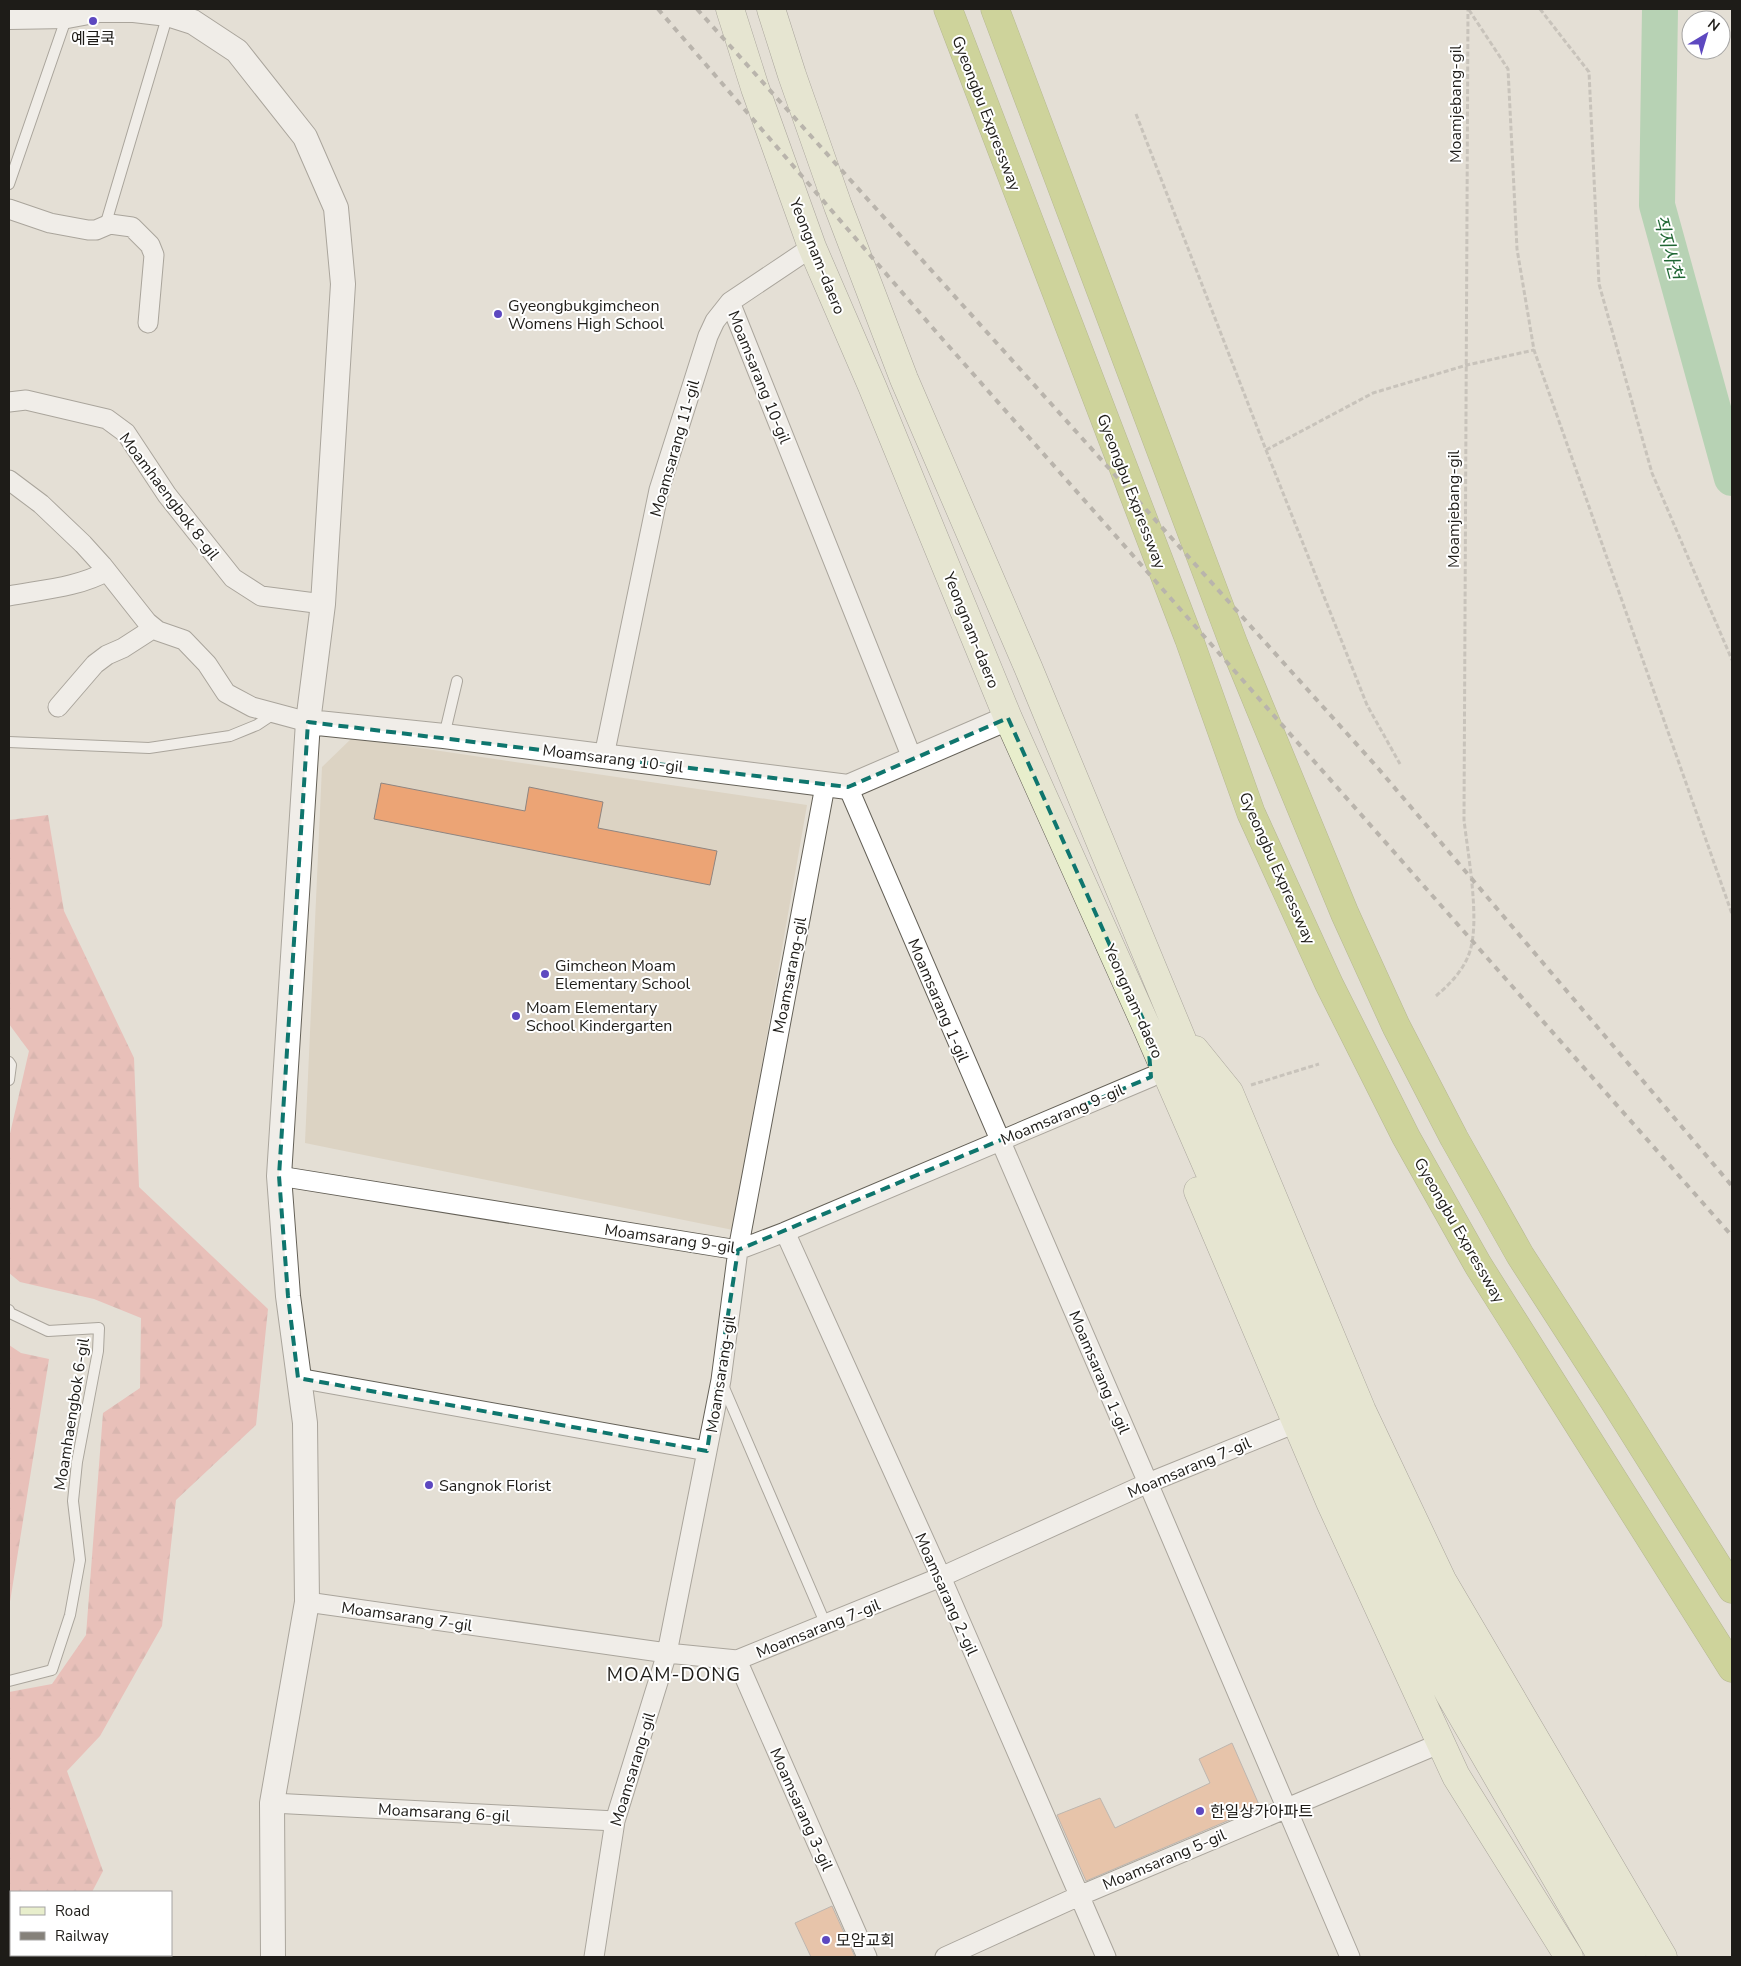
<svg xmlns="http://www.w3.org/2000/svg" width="1741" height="1966" font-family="'Nunito Sans','Noto Sans KR',sans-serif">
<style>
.built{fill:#dcd3c3}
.forest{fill:url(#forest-firs)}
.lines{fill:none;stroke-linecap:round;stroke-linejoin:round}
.river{stroke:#80c48c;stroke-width:36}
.building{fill:#eca475;stroke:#8f8580}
.service-casing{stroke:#646057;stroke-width:12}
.minor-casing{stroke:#646057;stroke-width:21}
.tertiary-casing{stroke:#646057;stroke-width:26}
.secondary-casing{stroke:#646057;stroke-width:29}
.motorway-casing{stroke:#7f8a40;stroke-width:29}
.path{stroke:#a7a39b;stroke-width:3;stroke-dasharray:5 2.5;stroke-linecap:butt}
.service{stroke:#fff;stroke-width:10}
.minor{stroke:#fff;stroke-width:19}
.tertiary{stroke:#fff;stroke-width:24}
.secondary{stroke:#e8eecc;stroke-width:28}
.motorway{stroke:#b3c556;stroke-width:28}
.rail{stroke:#85817a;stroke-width:4;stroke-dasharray:6 6;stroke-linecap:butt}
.marked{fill:none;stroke:#0f766e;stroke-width:4;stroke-dasharray:10 6;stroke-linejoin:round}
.poi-dot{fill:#5d48c0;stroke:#fff;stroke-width:2}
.labels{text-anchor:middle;stroke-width:4;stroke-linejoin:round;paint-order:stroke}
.poi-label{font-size:16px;fill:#1e1c18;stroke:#fff;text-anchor:start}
.street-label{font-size:16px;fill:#1e1c18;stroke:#fff}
.water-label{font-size:18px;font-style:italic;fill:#1f6633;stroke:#fff}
.quarter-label{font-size:19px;letter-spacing:1px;fill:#1e1c18;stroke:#fff}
</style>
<defs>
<pattern id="forest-firs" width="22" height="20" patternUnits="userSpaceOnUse" patternTransform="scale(1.25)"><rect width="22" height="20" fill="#ed9b98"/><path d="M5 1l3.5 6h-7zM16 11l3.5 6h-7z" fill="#cb8582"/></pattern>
</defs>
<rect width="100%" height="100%" fill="#e4dfd5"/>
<path class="built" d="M 352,738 L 807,805 L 733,1230 L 305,1143 L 322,767 Z"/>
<path class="forest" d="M 48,815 L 64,911 L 134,1058 L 139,1187 L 268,1309 L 256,1425 L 176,1500 L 162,1626 L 100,1736 L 67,1771 L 103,1871 L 92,1892 L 11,1892 L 11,1938 L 9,1931 L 9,1692 L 52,1684 L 86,1635 L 103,1413 L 140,1388 L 141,1318 L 94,1299 L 20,1282 L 9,1273 L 9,1138 L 29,1051 L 9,1024 L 9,820 Z
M 9,1345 L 21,1353 L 49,1359 L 9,1608 Z"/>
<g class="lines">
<path class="river" d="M 1660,9 L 1657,205 L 1732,478"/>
</g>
<path class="building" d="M 381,783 L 525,811 L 529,787 L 603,802 L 598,828 L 717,851 L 710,885 L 374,819 Z
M 1232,1743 L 1260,1807 L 1086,1881 L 1057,1815 L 1100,1798 L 1115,1828 L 1210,1783 L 1199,1759 Z
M 832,1906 L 855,1957 L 811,1957 L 795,1923 Z"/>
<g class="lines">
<defs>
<path id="service" d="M 9,184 L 67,16
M 105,226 L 168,14
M 444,736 L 457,681
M 9,742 L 149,748 L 230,736 L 257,725 L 275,713
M 9,1062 L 11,1065 L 9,1080
M 9,1310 L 10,1313 L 48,1331 L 99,1328 L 98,1351 L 77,1462 L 73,1501 L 80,1560 L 70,1615 L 52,1670 L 9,1681
M 722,1383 L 826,1625"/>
<path id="minor" d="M 9,209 L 50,223 L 88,230 L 96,230 L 110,224 L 132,227 L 150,245 L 154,255 L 148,323
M 730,302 L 912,758
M 9,402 L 26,400 L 107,419 L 126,433 L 167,495 L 233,578 L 261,596 L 323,604
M 9,480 L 41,504 L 83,544 L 102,565 L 147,622 L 158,631 L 184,640 L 207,664 L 226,693 L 252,707 L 308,722
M 9,596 C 40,590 80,587 107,571
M 58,707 L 95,664 L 107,655 L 123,648 L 154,628
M 604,756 L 659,490 L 708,336 L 715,321 L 730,302 L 812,247
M 848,787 L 1148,1483 L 1350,1957
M 279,1176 L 738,1250 L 785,1232 L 1151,1077
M 785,1232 L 941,1577 L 1106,1957
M 298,1378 L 707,1451
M 307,1602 L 667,1653 L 737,1660 L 941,1577 L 1148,1483 L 1296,1423
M 737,1660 L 867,1957
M 272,1803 L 615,1821
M 9,1955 L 10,1957
M 594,1957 L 615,1821 L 667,1653 L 707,1451 L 721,1380 L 738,1250 L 825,786
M 945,1957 L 1079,1896 L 1441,1743"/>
<path id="tertiary" d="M 9,17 L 67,16 L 99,10 L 134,10 L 168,14 L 193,22 L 237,51 L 305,137 L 336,208 L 343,284 L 323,604 L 308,722 L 279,1176 L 288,1296 L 305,1423 L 307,1602 L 272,1803 L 273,1957
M 308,722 L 444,736 L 848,787 L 1008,718"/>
<path id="secondary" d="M 730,9 L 755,88 L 812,247 L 872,386 L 1008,718 L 1147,1028 L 1336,1463 L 1387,1575 L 1450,1695 L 1602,1957
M 771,9 L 792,75 L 838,206 L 904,379 L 1028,667 L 1262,1233 L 1355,1450 L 1407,1562 L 1474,1684 L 1632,1957
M 1195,1050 L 1229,1092 L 1362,1411 L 1442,1580 L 1663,1957
M 1198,1191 L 1331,1504 L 1456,1776 L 1569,1957"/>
<path id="motorway" d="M 948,9 L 1189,639 L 1251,813 L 1329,984 L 1406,1137 L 1478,1265 L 1732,1668
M 995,9 L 1234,645 L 1345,914 L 1396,1026 L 1454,1138 L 1520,1255 L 1614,1401 L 1732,1589"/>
</defs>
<use href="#service" class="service-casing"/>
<use href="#minor" class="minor-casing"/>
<use href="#tertiary" class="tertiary-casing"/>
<use href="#secondary" class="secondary-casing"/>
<use href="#motorway" class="motorway-casing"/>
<path class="path" d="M 1540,9 L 1589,72 L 1599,284 L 1652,473 L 1732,660
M 1469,10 L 1508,69 L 1517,249 L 1534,350 L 1732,914
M 1136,114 L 1266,450 L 1367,705 L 1400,764
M 1266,450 L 1373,393 L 1467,365 L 1534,350
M 1436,996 C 1450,984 1464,970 1470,951 C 1480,919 1468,855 1464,820 L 1468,9
M 1251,1085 L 1319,1064"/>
<use href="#service" class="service"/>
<use href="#minor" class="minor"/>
<use href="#tertiary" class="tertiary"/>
<use href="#secondary" class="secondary"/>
<use href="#motorway" class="motorway"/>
<path class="rail" d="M 658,9 L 938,334 L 1732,1236
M 697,9 L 1377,767 L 1732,1186"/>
</g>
<path d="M0 0H1741V1966H0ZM 1008,718 L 1147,1028 L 1151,1077 L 738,1250 L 707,1451 L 298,1378 L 288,1296 L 279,1176 L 308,722 L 848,787 Z" fill="#e4dfd5" fill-opacity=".55" fill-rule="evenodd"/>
<path class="marked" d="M 1008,718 L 1147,1028 L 1151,1077 L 738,1250 L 707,1451 L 298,1378 L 288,1296 L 279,1176 L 308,722 L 848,787 Z"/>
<g class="poi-dot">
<circle cx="93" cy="21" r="5"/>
<circle cx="498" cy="314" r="5"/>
<circle cx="545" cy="974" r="5"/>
<circle cx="516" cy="1016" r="5"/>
<circle cx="429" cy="1485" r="5"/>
<circle cx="1200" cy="1811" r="5"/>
<circle cx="826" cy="1940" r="5"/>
</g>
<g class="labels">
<g class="poi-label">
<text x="93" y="44" text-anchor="middle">예글쿡</text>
<text x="508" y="311">Gyeongbukgimcheon<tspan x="508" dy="18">Womens High School</tspan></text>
<text x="555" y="971">Gimcheon Moam<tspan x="555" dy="18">Elementary School</tspan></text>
<text x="526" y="1013">Moam Elementary<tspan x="526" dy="18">School Kindergarten</tspan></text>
<text x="439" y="1491">Sangnok Florist</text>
<text x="1210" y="1817">한일상가아파트</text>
<text x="836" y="1946">모암교회</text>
</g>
<g class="street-label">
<text transform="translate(1455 104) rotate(-90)" y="6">Moamjebang-gil</text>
<text transform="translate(987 113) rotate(69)" y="6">Gyeongbu Expressway</text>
<text transform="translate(818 256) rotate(68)" y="6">Yeongnam-daero</text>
<text transform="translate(760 377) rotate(68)" y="6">Moamsarang 10-gil</text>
<text transform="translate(674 448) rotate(-74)" y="6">Moamsarang 11-gil</text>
<text transform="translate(1132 491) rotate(69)" y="6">Gyeongbu Expressway</text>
<text transform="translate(170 496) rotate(53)" y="6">Moamhaengbok 8-gil</text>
<text transform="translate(1453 509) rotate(-90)" y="6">Moamjebang-gil</text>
<text transform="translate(972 630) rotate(68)" y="6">Yeongnam-daero</text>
<text transform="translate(613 758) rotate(7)" y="6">Moamsarang 10-gil</text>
<text transform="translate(1278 868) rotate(66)" y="6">Gyeongbu Expressway</text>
<text transform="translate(789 975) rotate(-79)" y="6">Moamsarang-gil</text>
<text transform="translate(939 1000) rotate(67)" y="6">Moamsarang 1-gil</text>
<text transform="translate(1134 1001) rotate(66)" y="6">Yeongnam-daero</text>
<text transform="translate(1062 1114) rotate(-23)" y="6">Moamsarang 9-gil</text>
<text transform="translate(1460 1230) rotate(60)" y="6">Gyeongbu Expressway</text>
<text transform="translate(670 1238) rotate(8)" y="6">Moamsarang 9-gil</text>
<text transform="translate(1100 1372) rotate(67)" y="6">Moamsarang 1-gil</text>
<text transform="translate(720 1374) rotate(-81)" y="6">Moamsarang-gil</text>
<text transform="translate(71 1414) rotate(-81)" y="6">Moamhaengbok 6-gil</text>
<text transform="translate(1189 1467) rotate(-23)" y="6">Moamsarang 7-gil</text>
<text transform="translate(947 1594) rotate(66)" y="6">Moamsarang 2-gil</text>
<text transform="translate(407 1616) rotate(8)" y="6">Moamsarang 7-gil</text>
<text transform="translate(818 1628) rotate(-22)" y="6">Moamsarang 7-gil</text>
<text transform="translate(632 1769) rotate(-73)" y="6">Moamsarang-gil</text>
<text transform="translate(802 1809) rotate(66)" y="6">Moamsarang 3-gil</text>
<text transform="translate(444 1812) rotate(3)" y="6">Moamsarang 6-gil</text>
<text transform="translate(1164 1859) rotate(-23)" y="6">Moamsarang 5-gil</text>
</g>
<g class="water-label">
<text transform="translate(1668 247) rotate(75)" y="6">직지사천</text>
</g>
<g class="quarter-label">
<text x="674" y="1681">MOAM-DONG</text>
</g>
</g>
<rect width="1741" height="1966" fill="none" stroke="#1e1c18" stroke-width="20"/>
<rect x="10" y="1891" width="162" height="65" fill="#ffffff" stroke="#a5a4a3"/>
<rect x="20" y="1907" width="25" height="8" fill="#e8eecc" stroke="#a5a4a3"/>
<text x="55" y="1916" font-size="15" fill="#1e1c18">Road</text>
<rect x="20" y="1932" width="25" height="8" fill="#85817a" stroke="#a5a4a3"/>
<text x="55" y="1941" font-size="15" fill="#1e1c18">Railway</text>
<g transform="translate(1706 35) rotate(38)"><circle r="24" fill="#ffffff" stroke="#a5a4a3"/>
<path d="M0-4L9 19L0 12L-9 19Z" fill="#5d48c0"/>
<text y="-8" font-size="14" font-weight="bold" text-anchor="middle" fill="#1e1c18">N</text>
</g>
</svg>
